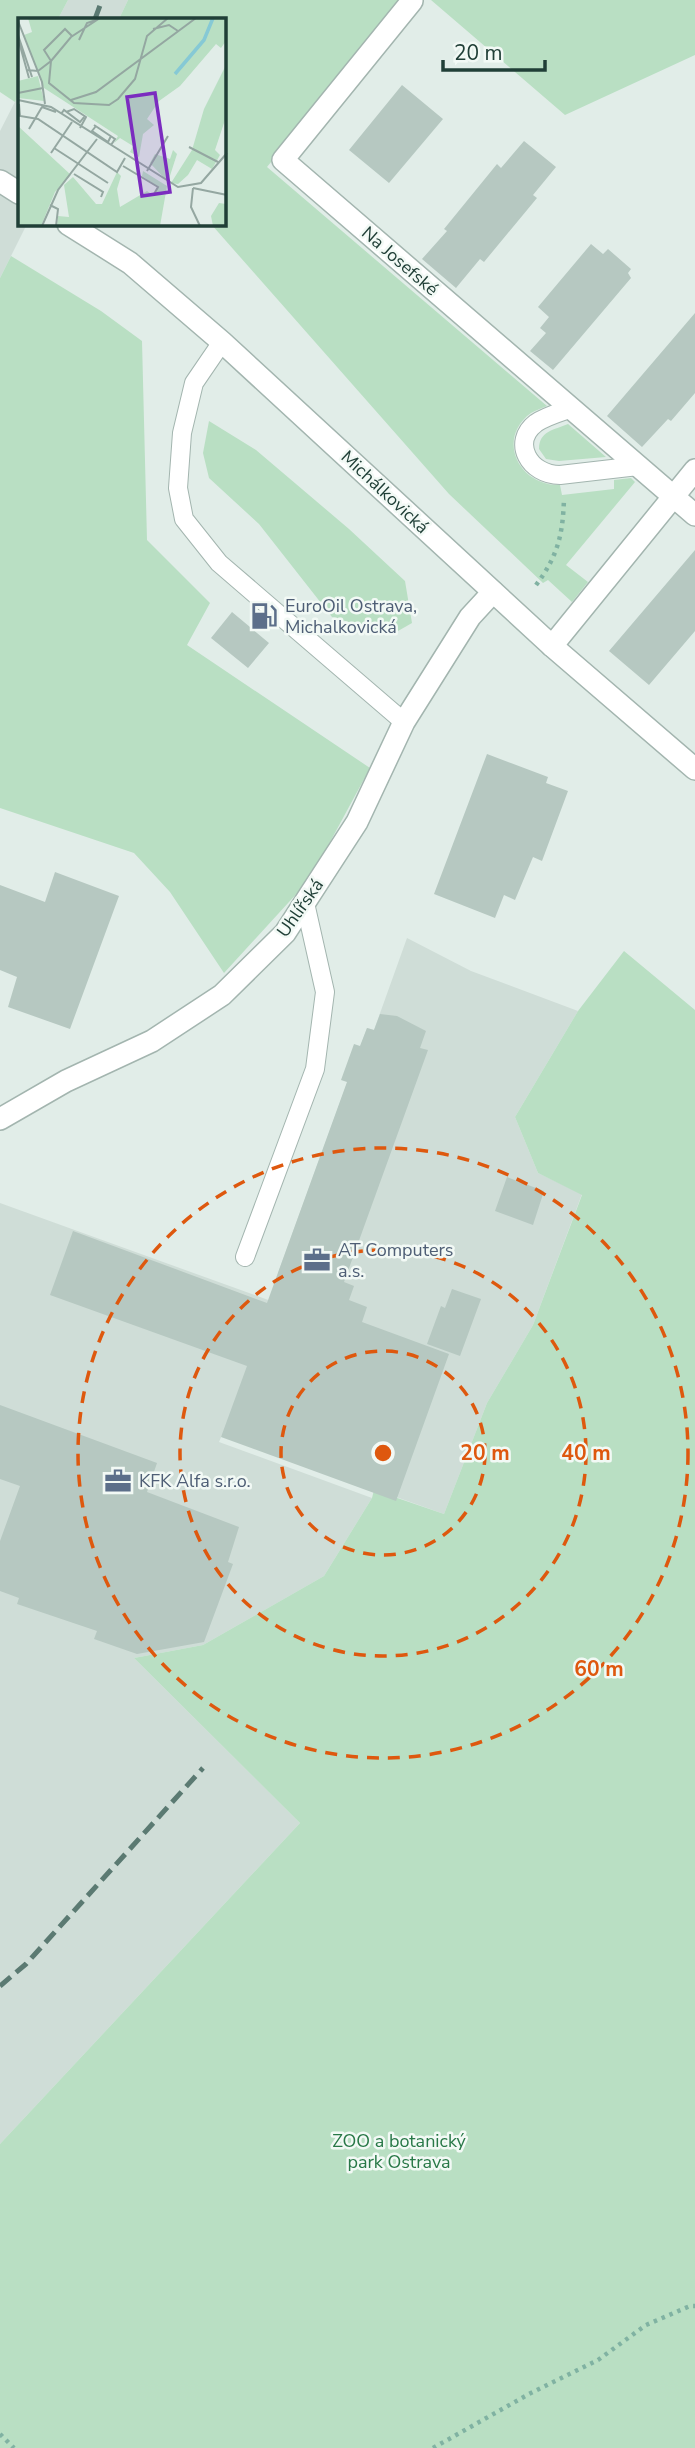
<svg xmlns="http://www.w3.org/2000/svg" width="695" height="2448" font-family="'Nunito Sans',sans-serif">
<style>
.built{fill:#cfddd7}
.green{fill:#b9dfc3}
.building{fill:#b6c8c1}
.lines{fill:none;stroke-linecap:round;stroke-linejoin:round}
.service-casing{stroke:#a3b5af;stroke-width:20}
.minor-casing{stroke:#a3b5af;stroke-width:24}
.tertiary-casing{stroke:#a3b5af;stroke-width:24}
.path{stroke:#80b2a2;stroke-width:4.5;stroke-dasharray:3.5 5;stroke-linecap:butt}
.service{stroke:#fff;stroke-width:18}
.minor{stroke:#fff;stroke-width:21}
.tertiary{stroke:#fff;stroke-width:21}
.rail{stroke:#5b7a72;stroke-width:5;stroke-dasharray:14 7;stroke-linecap:butt}
.ring{fill:none;stroke:#de580e;stroke-width:3.5;stroke-dasharray:12 9}
.labels{text-anchor:middle;stroke-width:5;stroke-linejoin:round;paint-order:stroke}
.street-label{font-size:18px;fill:#203f37;stroke:#f2f9f5}
.service-label{font-size:18px;fill:#4e5e75;stroke:#f2f9f5;text-anchor:start}
.park-label{font-size:18px;fill:#287847;stroke:#f2f9f5}
.inset-river{fill:none;stroke:#86c9d5;stroke-width:3.5}
.inset-road{fill:none;stroke:#94a7a1;stroke-width:2}
.view{fill:#7b2cbf;fill-opacity:0.15;stroke:#7b2cbf;stroke-width:3.5}
.inset-edge{fill:none;stroke:#203f37;stroke-width:3.5}
.centre{fill:#de580e;stroke:#f2f9f5;stroke-width:3.5}
.ring-label{font-size:21px;text-anchor:middle;font-weight:bold;fill:#de580e;stroke:#f2f9f5;stroke-width:5;stroke-linejoin:round;paint-order:stroke}
</style>
<rect width="100%" height="100%" fill="#e1ede8"/>
<path class="built" d="M 68,0 L 128,0 L 119,19 L 58,19 Z
M 19,94 L 19,224 L 27,224 L 0,278 L 0,131 Z
M 407,938 L 471,971 L 578,1011 L 515,1117 L 538,1173 L 582,1194 L 533,1325 L 487,1403 L 444,1514 L 222,1435 L 219,1442 L 372,1498 L 324,1576 L 203,1645 L 134,1658 L 300,1823 L 0,2144 L 0,1203 L 271,1301 L 280,1274 L 278,1273 L 367,1028 L 374,1030 Z"/>
<path class="green" d="M 0,0 L 68,0 L 58,19 L 19,19 L 19,94 L 15,102 L 0,92 Z
M 128,0 L 402,0 L 267,167 L 547,406 C 542,408 536,410 531,413 C 496,438 518,486 560,485 L 562,495 L 614,489 L 614,480 L 631,478 L 635,482 L 566,565 L 588,582 L 572,602 L 548,580 L 543,583 L 449,494 L 211,224 L 224,224 L 224,19 L 119,19 Z
M 431,0 L 695,0 L 695,55 L 565,115 Z
M 11,256 L 101,311 L 142,341 L 147,540 L 210,603 L 187,645 L 370,768 L 310,879 L 224,973 L 170,892 L 134,853 L 0,808 L 0,278 Z
M 209,421 L 256,450 L 349,529 L 405,581 L 412,623 L 391,635 L 332,617 L 259,524 L 209,478 L 203,453 Z
M 568,424 L 606,457 L 559,461 L 546,459 L 539,449 C 539,431 554,430 568,424 Z
M 624,951 L 695,1010 L 695,2448 L 0,2448 L 0,2144 L 300,1823 L 134,1658 L 203,1645 L 324,1576 L 372,1498 L 374,1490 L 444,1514 L 487,1403 L 533,1325 L 582,1195 L 538,1173 L 515,1117 L 578,1011 Z"/>
<path class="building" d="M 402,85 L 443,119 L 389,183 L 349,150 Z
M 524,141 L 556,167 L 533,195 L 537,198 L 484,262 L 480,259 L 456,288 L 422,259 L 447,231 L 444,229 L 497,164 L 501,168 Z
M 591,244 L 603,254 L 608,249 L 631,269 L 628,273 L 631,278 L 553,370 L 530,351 L 546,333 L 540,328 L 549,317 L 538,307 Z
M 695,313 L 695,393 L 671,421 L 668,419 L 642,447 L 607,416 Z
M 695,550 L 695,631 L 649,685 L 609,651 Z
M 232,612 L 269,643 L 248,668 L 211,638 Z
M 487,754 L 548,777 L 546,783 L 568,791 L 542,861 L 533,857 L 515,900 L 504,895 L 495,918 L 434,894 Z
M 55,872 L 119,896 L 70,1029 L 8,1007 L 17,977 L 0,970 L 0,885 L 45,902 Z
M 380,1014 L 397,1016 L 426,1031 L 420,1048 L 428,1050 L 344,1282 L 354,1286 L 349,1300 L 367,1307 L 362,1322 L 449,1354 L 396,1501 L 221,1437 L 247,1366 L 50,1295 L 73,1231 L 267,1303 L 347,1082 L 341,1080 L 354,1044 L 360,1046 L 367,1028 L 374,1030 Z
M 507,1177 L 544,1191 L 533,1225 L 495,1211 Z
M 452,1289 L 481,1299 L 460,1356 L 427,1344 L 441,1306 L 445,1308 Z
M 0,1405 L 157,1463 L 147,1492 L 239,1527 L 228,1562 L 233,1564 L 204,1642 L 137,1654 L 94,1639 L 97,1631 L 17,1604 L 19,1598 L 0,1591 L 0,1541 L 20,1486 L 0,1479 Z"/>
<g class="lines">
<defs>
<path id="service" d="M 222,342 L 194,383 L 182,433 L 178,488 L 184,519 L 219,563 L 404,722
M 572,408 C 561,412 546,416 536,423 C 511,442 529,475 560,475 L 638,466
M 245,1257 L 315,1069 L 325,992 L 305,903"/>
<path id="minor" d="M 412,1 L 283,160 L 695,515
M 552,646 L 695,470
M 0,1119 L 66,1081 L 152,1041 L 222,995 L 285,933 L 357,822 L 404,722 L 470,617 L 493,592"/>
<path id="tertiary" d="M 0,181 L 19,193
M 68,224 L 130,263 L 222,342 L 552,646 L 695,769"/>
</defs>
<use href="#service" class="service-casing"/>
<use href="#minor" class="minor-casing"/>
<use href="#tertiary" class="tertiary-casing"/>
<path class="path" d="M 536,585 C 558,556 563,534 564,498
M 0,2434 L 14,2448
M 433,2448 L 529,2394 L 598,2360 L 646,2325 L 690,2306 L 695,2306"/>
<use href="#service" class="service"/>
<use href="#minor" class="minor"/>
<use href="#tertiary" class="tertiary"/>
<path class="rail" d="M 95,19 L 102,0
M 0,1986 L 26,1964 L 203,1768"/>
</g>
<g class="ring">
<circle cx="383" cy="1453" r="102"/>
<circle cx="383" cy="1453" r="203"/>
<circle cx="383" cy="1453" r="305"/>
</g>
<defs>
<symbol id="fuel-bare" viewBox="-9 -9 18 18"><path d="M-5.5-6h7V0h2V4h1.3V-2.5L3-4.5l.8-.8L6-3V5H2.5V1h-1V6h-7ZM-4.2-4.7v3.2H.2V-4.7Z" fill="#5c6f8a" stroke="#f2f9f5" stroke-width="2.5" paint-order="stroke"/></symbol>
<symbol id="office-bare" viewBox="-9 -9 18 18"><path d="M-6-3h4V-5.5h4V-3h4V5H-6ZM-1-4.5V-3h2v-1.5ZM-6 0V1H6V0Z" fill="#5c6f8a" stroke="#f2f9f5" stroke-width="2.5" paint-order="stroke"/></symbol>
</defs>
<g fill-rule="evenodd">
<use href="#fuel-bare" x="245" y="597" width="38" height="38"/>
<use href="#office-bare" x="298" y="1241" width="38" height="38"/>
<use href="#office-bare" x="99" y="1462" width="38" height="38"/>
</g>
<g class="labels">
<g class="street-label">
<text transform="translate(400 261) rotate(41)" y="6">Na Josefské</text>
<text transform="translate(385 492) rotate(43)" y="6">Michálkovická</text>
<text transform="translate(300 908) rotate(-55)" y="6">Uhlířská</text>
</g>
<g class="service-label">
<text x="285" y="612">EuroOil Ostrava,<tspan x="285" dy="21">Michalkovická</tspan></text>
<text x="338" y="1256">AT Computers<tspan x="338" dy="21">a.s.</tspan></text>
<text x="139" y="1487">KFK Alfa s.r.o.</text>
</g>
<g class="park-label">
<text x="399" y="2147">ZOO a botanický<tspan x="399" dy="21">park Ostrava</tspan></text>
</g>
</g>
<g transform="translate(18 18)">
<rect width="208" height="208" fill="#e1ede8"/>
<path d="M 10,0 L 208,0 L 208,23 L 203,30 L 198,26 L 162,68 L 141,83 L 129,101 L 136,107 L 125,116 L 121,139 L 112,134 L 115,128 L 102,120 L 96,125 L 100,118 L 26,70 L 6,17 L 14,14 ZM 208,47 L 208,99 L 197,132 L 202,137 L 194,151 L 179,142 L 170,157 L 160,166 L 153,165 L 174,132 L 186,91 ZM 20,58 L 26,83 L 0,80 L 0,63 ZM 0,108 L 53,157 L 37,174 L 23,208 L 0,208 ZM 155,132 L 159,136 L 150,164 L 132,145 L 137,136 L 152,141 ZM 125,153 L 149,168 L 142,208 L 39,208 L 40,198 L 51,199 L 46,167 L 55,159 L 78,186 L 84,186 L 99,154 L 103,158 L 99,171 L 102,189 L 129,173 L 135,177 L 140,169 L 124,158 ZM 201,185 L 208,186 L 208,208 L 195,208 L 193,198 Z" fill="#b9dfc3"/>
<path class="inset-river" d="M 157,56 L 186,22 L 195,0"/>
<path class="inset-road" d="M 82,0 L 53,19 L 33,43 L 31,65 L 56,85 L 91,87 L 100,81 L 117,61 L 129,18 L 150,0M 0,3 L 24,64 L 27,86M 135,11 L 151,7 L 160,13M 0,17 L 14,59M 61,22 L 69,5 L 78,2M 1,24 L 11,60M 9,52 L 20,53 L 33,43 L 26,32 L 47,11 L 54,18M 0,75 L 25,70M 0,82 L 33,89 L 160,169 L 183,165 L 209,135M 53,82 L 78,74 L 178,0M 1,86 L 2,98 L 20,101 L 99,154 L 107,140M 48,94 L 56,91 L 68,99 L 62,110M 43,96 L 46,92 L 62,104 L 66,99M 76,107 L 97,121 L 93,127M 78,108 L 74,113 L 90,124 L 93,118M 11,111 L 24,89 L 38,94M 171,129 L 200,144M 36,130 L 90,165M 33,135 L 54,104M 105,148 L 140,169 L 136,176M 129,153 L 150,118M 56,156 L 85,174 L 83,179M 175,170 L 173,189 L 182,208M 175,170 L 209,177M 32,187 L 40,191 L 38,208M 24,208 L 40,172 L 79,121"/>
<path class="view" d="M 137,75 L 152,174 L 124,178 L 109,79 Z"/>
<rect width="208" height="208" class="inset-edge"/>
</g>
<circle cx="383" cy="1453" r="10" class="centre"/>
<g class="ring-label">
<text x="485" y="1460">20 m</text>
<text x="586" y="1460">40 m</text>
<text x="599" y="1676">60 m</text>
</g>
<path d="M443 60v10h102v-10" fill="none" stroke="#203f37" stroke-width="3.5"/>
<text x="454" y="60" font-size="21" fill="#203f37" stroke="#f2f9f5" stroke-width="5" paint-order="stroke">20 m</text>
</svg>
